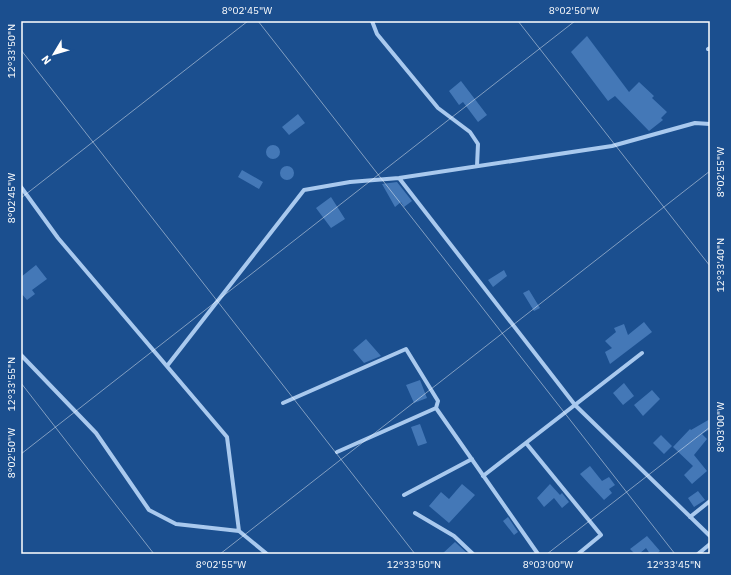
<svg xmlns="http://www.w3.org/2000/svg" width="731" height="575" font-family="'IBM Plex Sans',sans-serif">
<style>
.building{fill:#4478b7}
.lines{fill:none;stroke-linecap:round;stroke-linejoin:round}
.street{stroke:#a9c9ee;stroke-width:4}
.ticks{fill:none;stroke:#fff;stroke-width:1;stroke-opacity:0.45}
.neatline{fill:none;stroke:#fff;stroke-width:1.5}
.ticks-label{font-size:10px;text-anchor:middle;fill:#fff}
</style>
<rect width="100%" height="100%" fill="#1b4f8f"/>
<path class="building" d="M 587,36 L 629,92 L 639,82 L 654,96 L 652,98 L 667,112 L 661,118 L 663,120 L 649,131 L 615,96 L 608,101 L 571,52 Z
M 461,81 L 487,115 L 478,122 L 463,102 L 459,105 L 449,91 Z
M 298,114 L 305,123 L 289,135 L 282,127 Z
M266 152a7 7 0 1 1 14 0a7 7 0 1 1-14 0Z
M280 173a7 7 0 1 1 14 0a7 7 0 1 1-14 0Z
M 242,170 L 263,182 L 259,189 L 238,177 Z
M 397,182 L 412,201 L 404,207 L 401,202 L 395,207 L 382,184 Z
M 331,197 L 345,219 L 331,228 L 316,208 Z
M 36,265 L 47,279 L 32,290 L 35,294 L 27,300 L 21,293 L 21,277 Z
M 504,270 L 507,276 L 493,287 L 488,280 Z
M 529,290 L 540,308 L 534,311 L 523,293 Z
M 644,322 L 652,332 L 610,364 L 605,352 L 612,348 L 605,341 L 616,332 L 614,328 L 624,324 L 628,335 Z
M 366,339 L 381,356 L 364,363 L 353,350 Z
M 420,380 L 427,398 L 414,403 L 406,385 Z
M 624,383 L 634,396 L 623,405 L 613,393 Z
M 652,390 L 660,399 L 643,416 L 634,405 Z
M 710,419 L 710,429 L 702,434 L 707,439 L 694,455 L 707,471 L 692,484 L 684,475 L 693,466 L 673,447 L 690,429 L 691,430 Z
M 420,424 L 427,443 L 418,446 L 411,427 Z
M 661,435 L 672,446 L 664,454 L 653,443 Z
M 590,466 L 602,481 L 609,477 L 615,485 L 609,489 L 612,493 L 604,500 L 580,474 Z
M 462,484 L 475,495 L 449,523 L 429,506 L 441,492 L 449,499 Z
M 550,484 L 560,495 L 562,493 L 569,502 L 562,508 L 554,498 L 544,507 L 537,498 Z
M 698,491 L 705,500 L 694,507 L 688,498 Z
M 508,517 L 518,532 L 514,535 L 503,521 Z
M 647,536 L 660,551 L 656,554 L 650,554 L 646,548 L 639,554 L 635,554 L 630,549 Z
M 455,542 L 468,554 L 442,554 Z"/>
<g class="lines">
<path class="street" d="M 372,21 L 377,34 L 438,108 L 470,132 L 478,144 L 477,166
M 708,49 L 710,48
M 399,178 L 575,405 L 710,536
M 21,187 L 58,238 L 227,437 L 239,531
M 21,355 L 96,433 L 149,510 L 176,524 L 239,531 L 267,554
M 167,366 L 304,190 L 350,182 L 399,178 L 612,146 L 695,123 L 710,124
M 283,403 L 406,349 L 438,401 L 436,408 L 337,452
M 436,408 L 538,554
M 526,443 L 601,535 L 578,554
M 483,476 L 642,353
M 404,495 L 472,459
M 415,513 L 454,536 L 473,554
M 690,517 L 710,501
M 698,554 L 710,544"/>
</g>
<path class="ticks" d="M 258,21 L 675,554M 518,21 L 710,266M 21,50 L 415,554M 21,198 L 248,21M 21,383 L 154,554M 21,454 L 575,21M 220,554 L 710,171M 547,554 L 710,427"/>
<rect width="731" height="575" fill="none" stroke="#1b4f8f" stroke-width="44"/>
<g transform="translate(54 54) rotate(232)" stroke="#1b4f8f" stroke-width="3" paint-order="stroke">
<path d="M0-3L7 15L0 10L-7 15Z" fill="#ffffff"/>
<text y="-6" font-size="11" font-weight="bold" text-anchor="middle" fill="#ffffff">N</text>
</g>
<rect x="22" y="22" width="687" height="531" class="neatline"/>
<g class="ticks-label">
<text x="247" y="14">8°02'45"W</text>
<text x="574" y="14">8°02'50"W</text>
<text transform="translate(11 51) rotate(-90)" y="4">12°33'50"N</text>
<text transform="translate(720 172) rotate(-90)" y="4">8°02'55"W</text>
<text transform="translate(11 198) rotate(-90)" y="4">8°02'45"W</text>
<text transform="translate(720 265) rotate(-90)" y="4">12°33'40"N</text>
<text transform="translate(11 384) rotate(-90)" y="4">12°33'55"N</text>
<text transform="translate(720 427) rotate(-90)" y="4">8°03'00"W</text>
<text transform="translate(11 453) rotate(-90)" y="4">8°02'50"W</text>
<text x="221" y="568">8°02'55"W</text>
<text x="414" y="568">12°33'50"N</text>
<text x="548" y="568">8°03'00"W</text>
<text x="674" y="568">12°33'45"N</text>
</g>
</svg>
